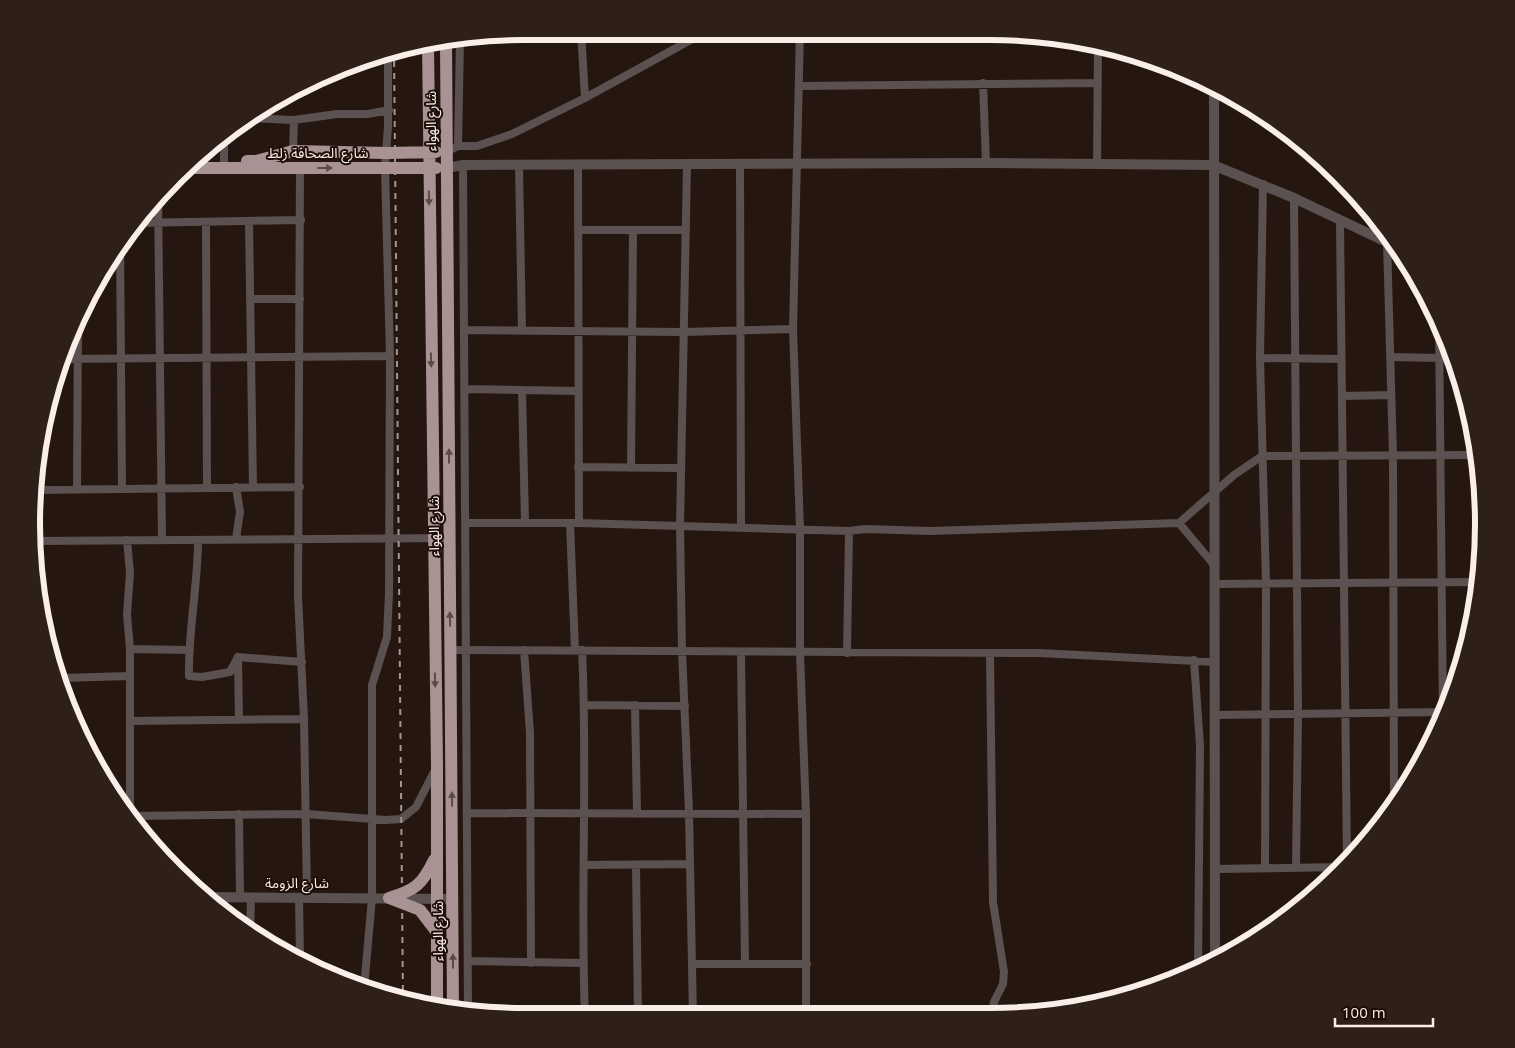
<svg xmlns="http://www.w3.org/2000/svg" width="1515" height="1048" font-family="'Open Sans','Noto Sans Arabic',sans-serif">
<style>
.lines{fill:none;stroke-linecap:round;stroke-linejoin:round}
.minor{stroke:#5b5151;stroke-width:8}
.tertiary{stroke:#5b5151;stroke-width:10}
.trunk{stroke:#a89293;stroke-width:12}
.rail{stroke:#a39690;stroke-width:2;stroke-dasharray:6 6;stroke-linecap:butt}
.oneway{fill:#5c4946}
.labels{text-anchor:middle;stroke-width:4;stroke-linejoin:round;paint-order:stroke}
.street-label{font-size:14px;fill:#faeee9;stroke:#1d0d07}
.rim{fill:none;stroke:#faeee9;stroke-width:6}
</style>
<rect width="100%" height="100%" fill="#261610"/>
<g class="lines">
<path class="minor" d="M 581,31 L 585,98
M 800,31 L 793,329 L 800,529 L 800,653 L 806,814 L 806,1017
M 983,83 L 986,163
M 800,86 L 1098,83
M 246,118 L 294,120 L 337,114 L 368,114 L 389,110
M 458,146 L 460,40
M 293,151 L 294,120
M 446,152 L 458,146 L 477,146 L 512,134 L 585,98 L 707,31
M 463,165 L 468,1011
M 578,165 L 579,523
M 687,165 L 680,526 L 682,651 L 689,812 L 693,1017
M 740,165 L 741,527
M 1097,165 L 1098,44
M 519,166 L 522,331
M 224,168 L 224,137
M 300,168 L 298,596 L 304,719 L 307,897
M 1263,184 L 1260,358 L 1266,583 L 1265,868
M 158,195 L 162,540
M 1294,198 L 1298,715 L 1296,868
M 1340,221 L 1347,864
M 249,222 L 253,487
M 135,223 L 301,220
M 206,223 L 207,487
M 579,230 L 686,230
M 120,242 L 122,488
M 1387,242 L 1393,455 L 1394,806
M 250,299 L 300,299
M 1439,321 L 1443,719
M 464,330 L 684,332 L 793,329
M 1391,357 L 1439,358
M 1260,358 L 1341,359
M 62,359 L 390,356
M 465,389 L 578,391
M 522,390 L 525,522
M 1342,396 L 1391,395
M 578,467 L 681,468
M 631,468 L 633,230
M 35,487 L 37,542
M 236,487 L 240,512 L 236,539
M 77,489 L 78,319
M 34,490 L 300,487
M 466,523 L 579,523 L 849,531 L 865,529 L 930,531 L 1179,523 L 1234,475 L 1262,456 L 1477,455
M 570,523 L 575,650
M 1179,523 L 1215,566
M 127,540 L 130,573 L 127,614 L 130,649 L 130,817
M 198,540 C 198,585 188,631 189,676 L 202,677 L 230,672 L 238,657
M 33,541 L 449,538
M 1215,584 L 1478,582
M 130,649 L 189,650
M 450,650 L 1039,653 L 1215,662
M 524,650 L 530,733 L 531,963
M 582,650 C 588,772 580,895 585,1017
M 741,653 L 745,963
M 847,653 L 849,531
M 990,654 L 993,902 L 1004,972 L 1003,984 L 994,1002 L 990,1017
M 238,657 L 302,662
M 238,659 L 239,720
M 1194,660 L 1200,746 L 1198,970
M 60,678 L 130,676
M 585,705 L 685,706
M 635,705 L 637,812
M 1215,715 L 1446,712
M 130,721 L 304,719
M 467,813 L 806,814
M 239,814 L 240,897
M 129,816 L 306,814 L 386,820 L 401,819 L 416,807 L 435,770
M 584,865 L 690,864
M 636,865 L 638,1017
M 1216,869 L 1344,867
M 299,897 L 300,960
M 250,934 L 251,897
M 468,961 L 583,963
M 693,964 L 807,964
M 364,988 L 372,898 L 372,685 L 387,637 L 389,593 L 390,356 L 385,168 L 388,126 L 388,51"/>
<path class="tertiary" d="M 1214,87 L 1215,962
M 447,168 L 463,165 L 986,163 L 1213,165 L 1294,198 L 1399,248
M 206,897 L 453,899"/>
<path class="trunk" d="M 446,42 L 453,1010
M 428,44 L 437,766 L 437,1008
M 247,161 L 256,161 L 293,151 L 387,153 L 436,152
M 189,168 L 436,168
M 389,898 C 415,890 422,885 434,860
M 389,898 L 420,910 L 436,931"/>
<path class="rail" d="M 394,49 L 403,1000"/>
</g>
<defs><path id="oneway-solid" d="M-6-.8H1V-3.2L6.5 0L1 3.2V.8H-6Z" transform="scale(1.25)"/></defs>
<g class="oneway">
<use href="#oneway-solid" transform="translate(325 168)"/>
<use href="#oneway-solid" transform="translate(429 198) rotate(89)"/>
<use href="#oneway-solid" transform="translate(431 360) rotate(89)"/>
<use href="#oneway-solid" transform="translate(449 456) rotate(-90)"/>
<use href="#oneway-solid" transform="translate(450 619) rotate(-91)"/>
<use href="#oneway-solid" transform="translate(435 680) rotate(89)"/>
<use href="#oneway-solid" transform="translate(452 799) rotate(-91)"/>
<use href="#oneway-solid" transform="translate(453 961) rotate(-90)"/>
</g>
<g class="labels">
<g class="street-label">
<text transform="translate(431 121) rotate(-90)" y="5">شارع الهواء</text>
<text x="318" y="158">شارع الصحافة زلط</text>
<text transform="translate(434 526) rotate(-90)" y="5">شارع الهواء</text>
<text x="297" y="888">شارع الزومة</text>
<text transform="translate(438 931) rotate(-90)" y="5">شارع الهواء</text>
</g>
</g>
<path d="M0 0H1515V1048H0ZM524 40H991A484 484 0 0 1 1475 524V524A484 484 0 0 1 991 1008H524A484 484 0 0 1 40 524V524A484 484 0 0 1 524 40Z" fill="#2f1f19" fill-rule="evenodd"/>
<path class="rim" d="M524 40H991A484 484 0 0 1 1475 524V524A484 484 0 0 1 991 1008H524A484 484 0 0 1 40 524V524A484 484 0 0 1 524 40Z"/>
<path d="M1335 1018v8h98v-8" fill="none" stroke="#faeee9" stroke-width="2.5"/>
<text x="1342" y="1018" font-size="15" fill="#faeee9" stroke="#1d0d07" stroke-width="4" paint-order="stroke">100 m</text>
</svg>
